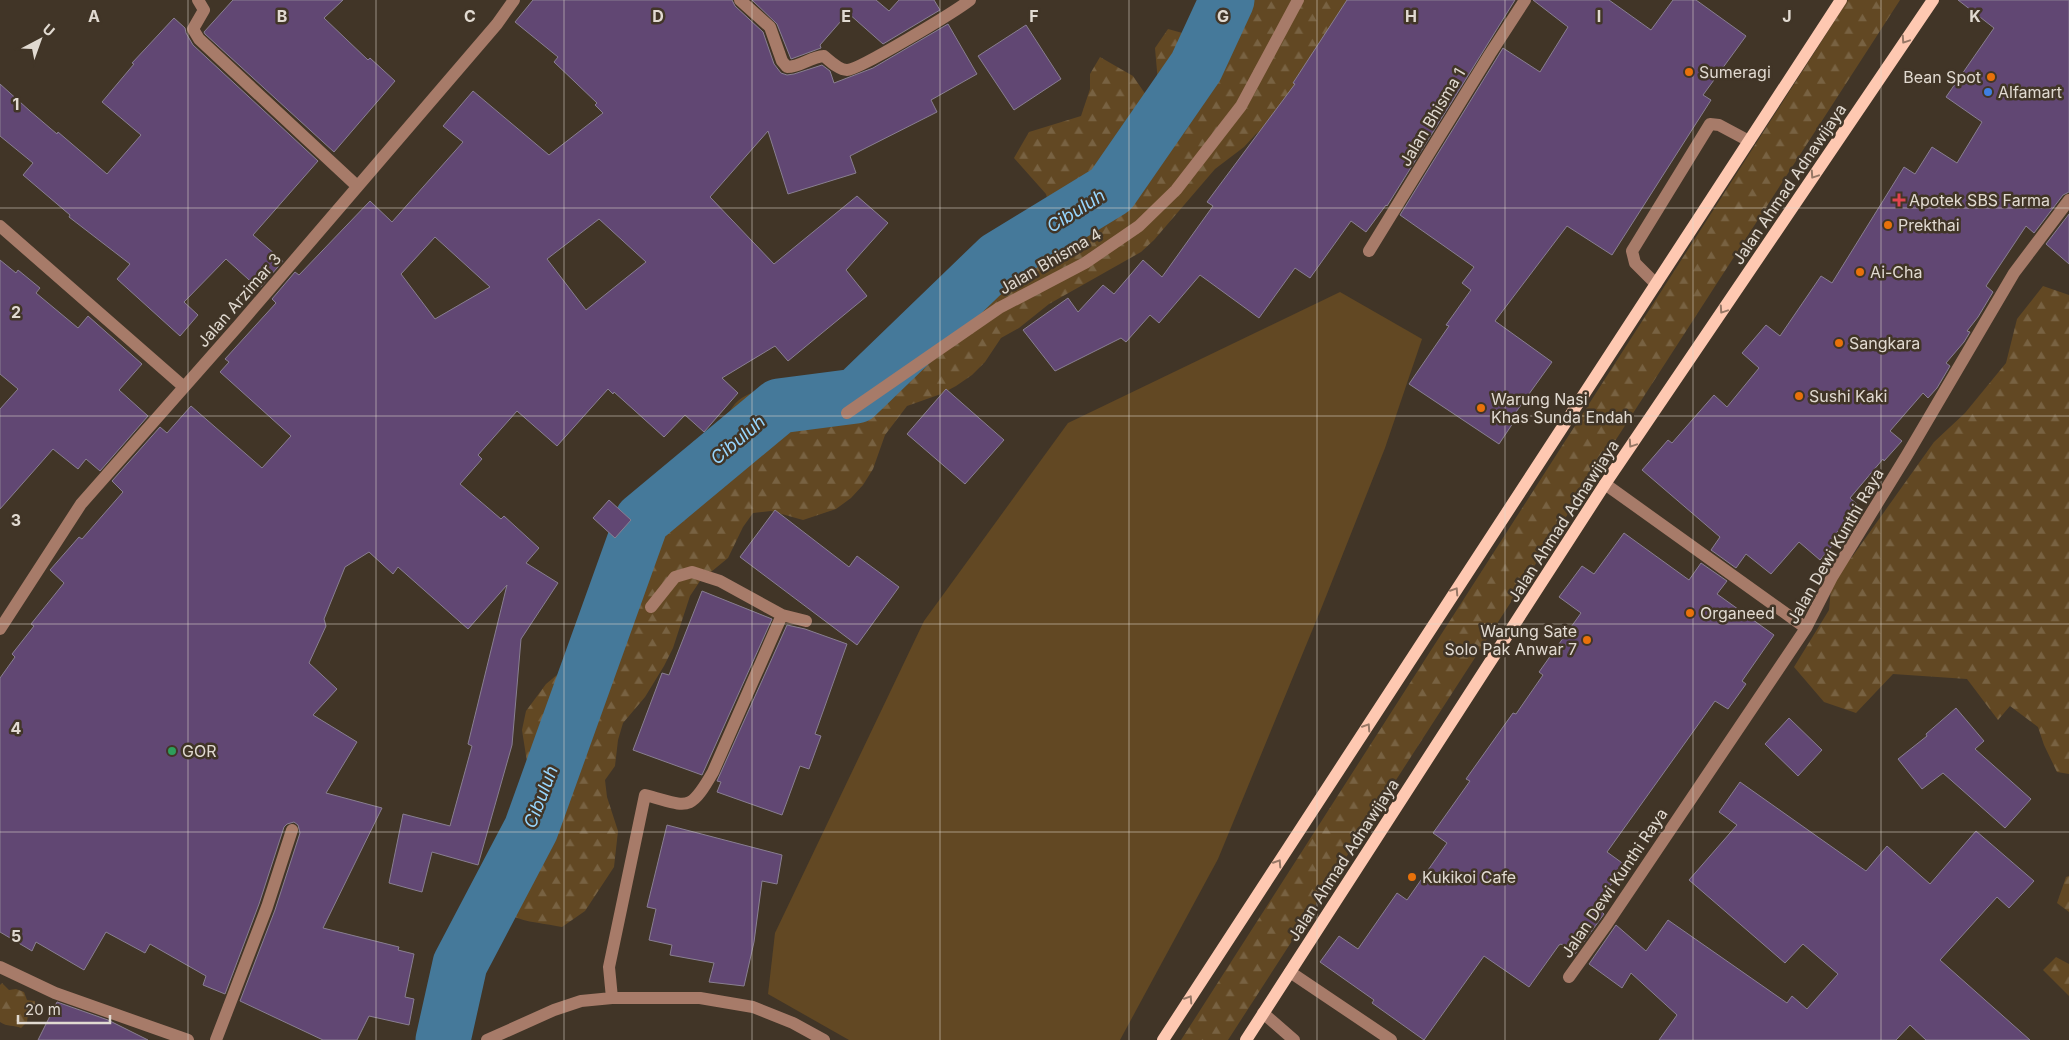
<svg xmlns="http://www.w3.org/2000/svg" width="2069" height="1040" font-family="Inter,sans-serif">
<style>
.grass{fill:#624823}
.forest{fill:url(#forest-firs)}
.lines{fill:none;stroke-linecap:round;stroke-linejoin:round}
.river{stroke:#45799a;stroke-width:55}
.building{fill:#614773;stroke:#897f91;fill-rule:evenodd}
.minor{stroke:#a77b69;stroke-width:12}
.major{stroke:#fec8b1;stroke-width:12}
.oneway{stroke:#967765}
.grid{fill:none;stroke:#e1dad1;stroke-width:1;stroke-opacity:0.55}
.food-dot{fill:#e8710a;stroke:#413527;stroke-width:2}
.shop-dot{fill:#3f7fe0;stroke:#413527;stroke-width:2}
.health-dot{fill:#e0444e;stroke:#413527;stroke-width:2}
.leisure-dot{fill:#2e9e5b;stroke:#413527;stroke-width:2}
.labels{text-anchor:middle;stroke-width:5;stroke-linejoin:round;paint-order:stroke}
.poi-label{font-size:16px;fill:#e1dad1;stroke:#413527;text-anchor:start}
.street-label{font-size:16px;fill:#e1dad1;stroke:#413527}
.water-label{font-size:18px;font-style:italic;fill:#97d5fd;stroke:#413527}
.grid-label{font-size:16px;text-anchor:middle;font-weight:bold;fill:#e1dad1;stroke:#413527;stroke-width:5;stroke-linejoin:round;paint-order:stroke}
</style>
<defs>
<pattern id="forest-firs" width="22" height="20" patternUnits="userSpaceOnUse" patternTransform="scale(1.25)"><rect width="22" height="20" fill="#624823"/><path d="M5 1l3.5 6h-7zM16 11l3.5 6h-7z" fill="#786242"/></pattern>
</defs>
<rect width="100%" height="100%" fill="#413527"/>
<path class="grass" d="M 1340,292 L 1422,339 L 1385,448 L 1321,609 L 1218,859 L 1120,1040 L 849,1040 L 768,994 L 775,933 L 924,621 L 1068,423 Z"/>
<path class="forest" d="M 1206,0 L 1367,0 L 1306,92 L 1256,134 L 1244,147 L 1215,169 L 1154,240 L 1141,252 L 1049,304 L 1019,328 L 1001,338 L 985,362 L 972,375 L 956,386 L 941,394 L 907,406 L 885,435 L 873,469 L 863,485 L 851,498 L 836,509 L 803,520 L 771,511 L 753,513 L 743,527 L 728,558 L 700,581 L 690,596 L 673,648 L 664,666 L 645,697 L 623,723 L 618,740 L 615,766 L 605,780 L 607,797 L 618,831 L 614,867 L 585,911 L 562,927 C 532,921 519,923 492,905 L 492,888 L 507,857 L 513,826 L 529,775 L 522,730 L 526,711 L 546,684 L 570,664 L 578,628 L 586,614 L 609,587 L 624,556 L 642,505 L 662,478 L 694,441 L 725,423 C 733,400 742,396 765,388 L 785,417 L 831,416 L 856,391 L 884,372 L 896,367 L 932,345 L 957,323 L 942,295 L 973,282 L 997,267 L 1032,270 L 1065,231 L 1052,217 L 1046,194 L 1014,158 L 1029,132 L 1081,116 L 1090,89 L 1090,74 L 1100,57 L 1133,76 L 1161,117 L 1155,48 L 1168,29 L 1186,34 C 1195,24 1204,14 1206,0 Z
M 1848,0 L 1900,0 L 1228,1040 L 1181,1040 Z
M 2043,286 L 2069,295 L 2069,774 L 2057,772 L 2044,745 L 2038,727 L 2010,706 L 1998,720 L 1967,679 L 1893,674 L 1856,713 L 1824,702 L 1794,667 L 1829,610 L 1832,577 L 1852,557 L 1934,442 L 1965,413 L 2006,363 L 2017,319 Z
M 2069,876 L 2069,912 L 2057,903 L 2066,877 Z
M 2056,957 L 2069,964 L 2069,996 L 2043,970 Z
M 2,983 L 9,990 L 16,989 L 24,992 L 27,1000 L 35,1001 L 35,1009 L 28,1014 L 27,1022 L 21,1028 C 14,1025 7,1027 0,1022 L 0,985 Z"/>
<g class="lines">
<path class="river" d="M 443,1040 L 460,964 L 531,829 L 642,520 L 779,406 L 856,396 L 998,259 L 1111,190 L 1196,67 L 1227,0"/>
</g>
<path class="building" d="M 233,0 L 343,0 L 324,18 L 368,60 L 370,58 L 395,81 L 334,152 L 205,34 L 204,32 Z
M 533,0 L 732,0 L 735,6 L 763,32 L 774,64 L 781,73 L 787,75 L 794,74 L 822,65 L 830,71 L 834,83 L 873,68 L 948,24 L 977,74 L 931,100 L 937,112 L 850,156 L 856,173 L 788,194 L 768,131 L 710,197 L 774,264 L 857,196 L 888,223 L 846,270 L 867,296 L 788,361 L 775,346 L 722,378 L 738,393 L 704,432 L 685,415 L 664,437 L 614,392 L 613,394 L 608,389 L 557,446 L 517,411 L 478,455 L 482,459 L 460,484 L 501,519 L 504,516 L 539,548 L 526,563 L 558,583 L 521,639 L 512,745 L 478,865 L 432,852 L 422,892 L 389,883 L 403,814 L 450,826 L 472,746 L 468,744 L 507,585 L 468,629 L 398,567 L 393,574 L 369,552 L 345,567 L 324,619 L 326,626 L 309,663 L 337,689 L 313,715 L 357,742 L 326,793 L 382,808 L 323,928 L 399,947 L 398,950 L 414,954 L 405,997 L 414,999 L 409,1025 L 369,1016 L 357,1040 L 323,1040 L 240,1001 L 275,910 L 300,833 L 298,825 L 294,822 L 287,824 L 284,827 L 259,904 L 225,994 L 203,985 L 206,976 L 150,944 L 145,953 L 106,932 L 84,970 L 36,942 L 32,951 L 0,932 L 0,678 L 15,657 L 12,654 L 34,626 L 31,624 L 64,583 L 50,570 L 79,537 L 82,539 L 123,492 L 112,481 L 160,427 L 167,433 L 191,406 L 262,468 L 291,436 L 220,372 L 229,362 L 225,359 L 276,303 L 272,299 L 295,272 L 299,275 L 370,201 L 392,222 L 463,142 L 443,126 L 473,91 L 549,155 L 603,113 L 595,105 L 597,103 L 554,62 L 558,57 L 515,22 ZM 599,219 L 646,262 L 586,310 L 547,259 ZM 435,237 L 490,287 L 435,319 L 401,274 Z
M 752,0 L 876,0 L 889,11 L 899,0 L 934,0 L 940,10 L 883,44 L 848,13 L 820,45 L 821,48 L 791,59 L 777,24 Z
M 1347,0 L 1515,0 L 1387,206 L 1386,205 L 1366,232 L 1351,221 L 1310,278 L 1295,268 L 1259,318 L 1200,275 L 1159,323 L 1150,315 L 1126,342 L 1121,338 L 1055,371 L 1023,330 L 1068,298 L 1078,312 L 1103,285 L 1114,294 L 1143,260 L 1162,277 L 1213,206 L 1207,202 L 1295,84 L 1293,83 Z
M 1533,0 L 1609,0 L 1651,30 L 1673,0 L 1696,0 L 1746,36 L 1703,95 L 1711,100 L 1612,255 L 1567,226 L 1495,321 L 1552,362 L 1516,412 L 1519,414 L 1499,444 L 1409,384 L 1449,326 L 1446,325 L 1471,290 L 1462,283 L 1474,267 L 1400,215 L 1503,48 L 1540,72 L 1568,27 Z
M 1958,0 L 2069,0 L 2069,192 L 2063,195 L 2034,233 L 2026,226 L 1986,286 L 1993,292 L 1978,317 L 1967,331 L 1970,332 L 1964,342 L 1946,363 L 1950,366 L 1937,388 L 1928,398 L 1923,393 L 1890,431 L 1902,441 L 1884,461 L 1883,459 L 1850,498 L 1859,506 L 1834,536 L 1838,539 L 1820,560 L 1799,542 L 1771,574 L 1746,554 L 1736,568 L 1711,550 L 1720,537 L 1642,470 L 1668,440 L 1672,443 L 1714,395 L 1727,407 L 1759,368 L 1742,353 L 1766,325 L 1780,336 L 1821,276 L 1832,283 L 1904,167 L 1915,174 L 1932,147 L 1957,163 L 1982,122 L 1946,97 L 1994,28 Z
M 174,18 L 185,28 L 186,33 L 193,45 L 318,161 L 253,235 L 283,261 L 259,289 L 226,259 L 184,302 L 198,315 L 180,336 L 117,279 L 130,264 L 69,217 L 70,215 L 23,175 L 33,163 L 0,136 L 0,84 L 30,111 L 57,134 L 58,132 L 107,174 L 141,135 L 102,102 L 134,64 L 132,63 Z
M 1026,25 L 1061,79 L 1014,110 L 978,56 Z
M 2069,214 L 2069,264 L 2046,244 Z
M 0,260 L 16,273 L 18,270 L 40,288 L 36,293 L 78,328 L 88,316 L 142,364 L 119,390 L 148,416 L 100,471 L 86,459 L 78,469 L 53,449 L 0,509 L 0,409 L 18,389 L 0,374 Z
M 946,389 L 1004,440 L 965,484 L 907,434 Z
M 609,500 L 631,520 L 615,538 L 593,518 Z
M 775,510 L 849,567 L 857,556 L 899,587 L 857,645 L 740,557 Z
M 1624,533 L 1689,580 L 1701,563 L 1727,581 L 1717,594 L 1774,635 L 1742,681 L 1746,684 L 1728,709 L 1715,701 L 1607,852 L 1625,865 L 1596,906 L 1604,914 L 1575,954 L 1561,944 L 1559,945 L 1529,987 L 1484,956 L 1424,1040 L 1372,1003 L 1374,1000 L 1320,962 L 1339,936 L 1358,949 L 1397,893 L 1407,900 L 1447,843 L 1433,833 L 1470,781 L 1466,779 L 1513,713 L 1516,714 L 1543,675 L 1539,672 L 1581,613 L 1559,597 L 1582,566 L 1594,574 Z
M 702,591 L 772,619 L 702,775 L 633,750 L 662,673 L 669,675 Z
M 787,625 L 805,629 L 847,644 L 815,734 L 821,736 L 809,769 L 800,766 L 782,815 L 717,792 L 721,782 L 717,781 Z
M 1956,708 L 1984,741 L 1975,749 L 2031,799 L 2005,828 L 1943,773 L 1922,789 L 1898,759 L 1927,736 L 1926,734 Z
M 1789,718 L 1822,750 L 1798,776 L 1765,744 Z
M 1740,782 L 1866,871 L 1887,846 L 1930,884 L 1976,831 L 2034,881 L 2009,908 L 1997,897 L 1940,960 L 2030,1040 L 1926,1040 L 1910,1025 L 1896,1040 L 1659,1040 L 1677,1015 L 1631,973 L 1622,988 L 1589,964 L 1616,925 L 1646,951 L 1668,920 L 1787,1003 L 1792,996 L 1807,1009 L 1838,974 L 1803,944 L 1785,963 L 1689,880 L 1737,825 L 1719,812 Z
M 667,825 L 782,855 L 777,884 L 762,881 L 754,942 L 744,986 L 709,982 L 714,963 L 670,955 L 672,945 L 649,940 L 656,909 L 647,907 Z
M 57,1002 L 108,1020 L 148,1040 L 38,1040 Z"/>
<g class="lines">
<path class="minor" d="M 198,0 L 204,10 L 193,29 L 199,39 L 357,186
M 740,0 L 770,27 L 782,61 L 787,67 C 801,67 810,57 824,56 C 830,61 839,70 847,70 C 859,70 956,11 970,0
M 0,226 L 184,387
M 1369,251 L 1490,54 L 1525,0
M 1656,284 L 1635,263 L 1632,251 L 1710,124 L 1719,125 L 1749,141
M 847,413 L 999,308 L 1085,263 L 1139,226 L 1176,190 L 1241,106 L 1298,0
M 1605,484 L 1806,628
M 651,607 L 675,577 L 692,572 L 720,581 L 782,615 L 806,621
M 0,629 L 81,504 L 238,326 L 497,24 L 514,0
M 0,967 L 55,993 L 188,1040
M 1290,972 L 1391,1040
M 1569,977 L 1607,924 L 1806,628 L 1832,577 L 1907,455 L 2014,273 L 2069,200
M 612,998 L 609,967 L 645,795 C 688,806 689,814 713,772 L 782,615
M 1263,1013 L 1294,1040
M 216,1040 L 267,907 L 292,830
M 487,1040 L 554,1010 L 581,1001 L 612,998 L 700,998 L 753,1007 L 793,1023 L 824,1040"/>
<path class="major" d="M 1163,1040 L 1841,0
M 1246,1040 L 1605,484 L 1933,0"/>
</g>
<defs><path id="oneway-chevron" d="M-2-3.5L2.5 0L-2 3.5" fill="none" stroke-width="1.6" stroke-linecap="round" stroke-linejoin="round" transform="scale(1.25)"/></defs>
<g class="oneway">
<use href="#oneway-chevron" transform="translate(1905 40) rotate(124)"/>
<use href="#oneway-chevron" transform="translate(1814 175) rotate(124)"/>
<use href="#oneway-chevron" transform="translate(1723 310) rotate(124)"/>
<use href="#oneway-chevron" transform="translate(1632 444) rotate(124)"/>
<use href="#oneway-chevron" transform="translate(1455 591) rotate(-57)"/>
<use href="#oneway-chevron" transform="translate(1367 727) rotate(-57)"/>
<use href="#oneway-chevron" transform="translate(1278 863) rotate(-57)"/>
<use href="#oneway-chevron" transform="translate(1189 999) rotate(-57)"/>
</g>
<path class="grid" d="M 188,0 L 188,1040M 376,0 L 376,1040M 564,0 L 564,1040M 752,0 L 752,1040M 940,0 L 940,1040M 1129,0 L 1129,1040M 1317,0 L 1317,1040M 1505,0 L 1505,1040M 1693,0 L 1693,1040M 1881,0 L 1881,1040M 0,208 L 2069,208M 0,416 L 2069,416M 0,624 L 2069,624M 0,832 L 2069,832"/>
<g class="food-dot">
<circle cx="1689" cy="72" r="5"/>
<circle cx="1991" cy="77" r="5"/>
<circle cx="1888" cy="225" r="5"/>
<circle cx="1860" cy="272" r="5"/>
<circle cx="1839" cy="343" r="5"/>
<circle cx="1799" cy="396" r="5"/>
<circle cx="1481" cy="408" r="5"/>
<circle cx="1690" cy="613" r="5"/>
<circle cx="1587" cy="640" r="5"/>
<circle cx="1412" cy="877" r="5"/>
</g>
<circle class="shop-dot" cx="1988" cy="92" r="5"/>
<path class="health-dot" d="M1896.5 192.5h5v5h5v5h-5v5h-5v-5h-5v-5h5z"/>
<circle class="leisure-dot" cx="172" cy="751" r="5"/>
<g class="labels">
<g class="poi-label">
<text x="1699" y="78">Sumeragi</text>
<text x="1981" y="83" text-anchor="end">Bean Spot</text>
<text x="1998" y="98">Alfamart</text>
<text x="1909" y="206">Apotek SBS Farma</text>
<text x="1898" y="231">Prekthai</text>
<text x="1870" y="278">Ai-Cha</text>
<text x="1849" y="349">Sangkara</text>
<text x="1809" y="402">Sushi Kaki</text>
<text x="1491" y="405">Warung Nasi<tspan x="1491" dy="18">Khas Sunda Endah</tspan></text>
<text x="1700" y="619">Organeed</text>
<text x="1577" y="637" text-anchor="end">Warung Sate<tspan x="1577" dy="18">Solo Pak Anwar 7</tspan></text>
<text x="182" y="757">GOR</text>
<text x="1422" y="883">Kukikoi Cafe</text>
</g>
<g class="street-label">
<text transform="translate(1432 117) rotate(-59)" y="6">Jalan Bhisma 1</text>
<text transform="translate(1789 184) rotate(-56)" y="6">Jalan Ahmad Adnawijaya</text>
<text transform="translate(1050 261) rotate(-30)" y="6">Jalan Bhisma 4</text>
<text transform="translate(239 300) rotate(-49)" y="6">Jalan Arzimar 3</text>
<text transform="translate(1563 521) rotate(-57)" y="6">Jalan Ahmad Adnawijaya</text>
<text transform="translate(1835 546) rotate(-60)" y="6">Jalan Dewi Kunthi Raya</text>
<text transform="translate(1343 860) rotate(-57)" y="6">Jalan Ahmad Adnawijaya</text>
<text transform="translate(1614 883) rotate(-56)" y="6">Jalan Dewi Kunthi Raya</text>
</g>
<g class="water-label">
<text transform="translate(1076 211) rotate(-32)" y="6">Cibuluh</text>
<text transform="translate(738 440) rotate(-40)" y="6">Cibuluh</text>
<text transform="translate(541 797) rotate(-69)" y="6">Cibuluh</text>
</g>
</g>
<g class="grid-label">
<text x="94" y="22">A</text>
<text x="282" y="22">B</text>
<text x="470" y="22">C</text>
<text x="658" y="22">D</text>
<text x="846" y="22">E</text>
<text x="1034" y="22">F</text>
<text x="1223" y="22">G</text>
<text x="1411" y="22">H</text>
<text x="1599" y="22">I</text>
<text x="1787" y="22">J</text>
<text x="1975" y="22">K</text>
<text x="16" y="110">1</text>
<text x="16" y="318">2</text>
<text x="16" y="526">3</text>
<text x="16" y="734">4</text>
<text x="16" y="942">5</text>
</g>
<g transform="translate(40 40) rotate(41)" stroke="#413527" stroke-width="4" paint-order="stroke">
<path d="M0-4L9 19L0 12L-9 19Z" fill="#e1dad1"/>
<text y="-8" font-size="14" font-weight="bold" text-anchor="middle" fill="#e1dad1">U</text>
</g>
<path d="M18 1015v8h92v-8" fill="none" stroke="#e1dad1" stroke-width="2.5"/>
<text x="25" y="1015" font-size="15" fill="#e1dad1" stroke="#413527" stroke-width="4" paint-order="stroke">20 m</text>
</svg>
